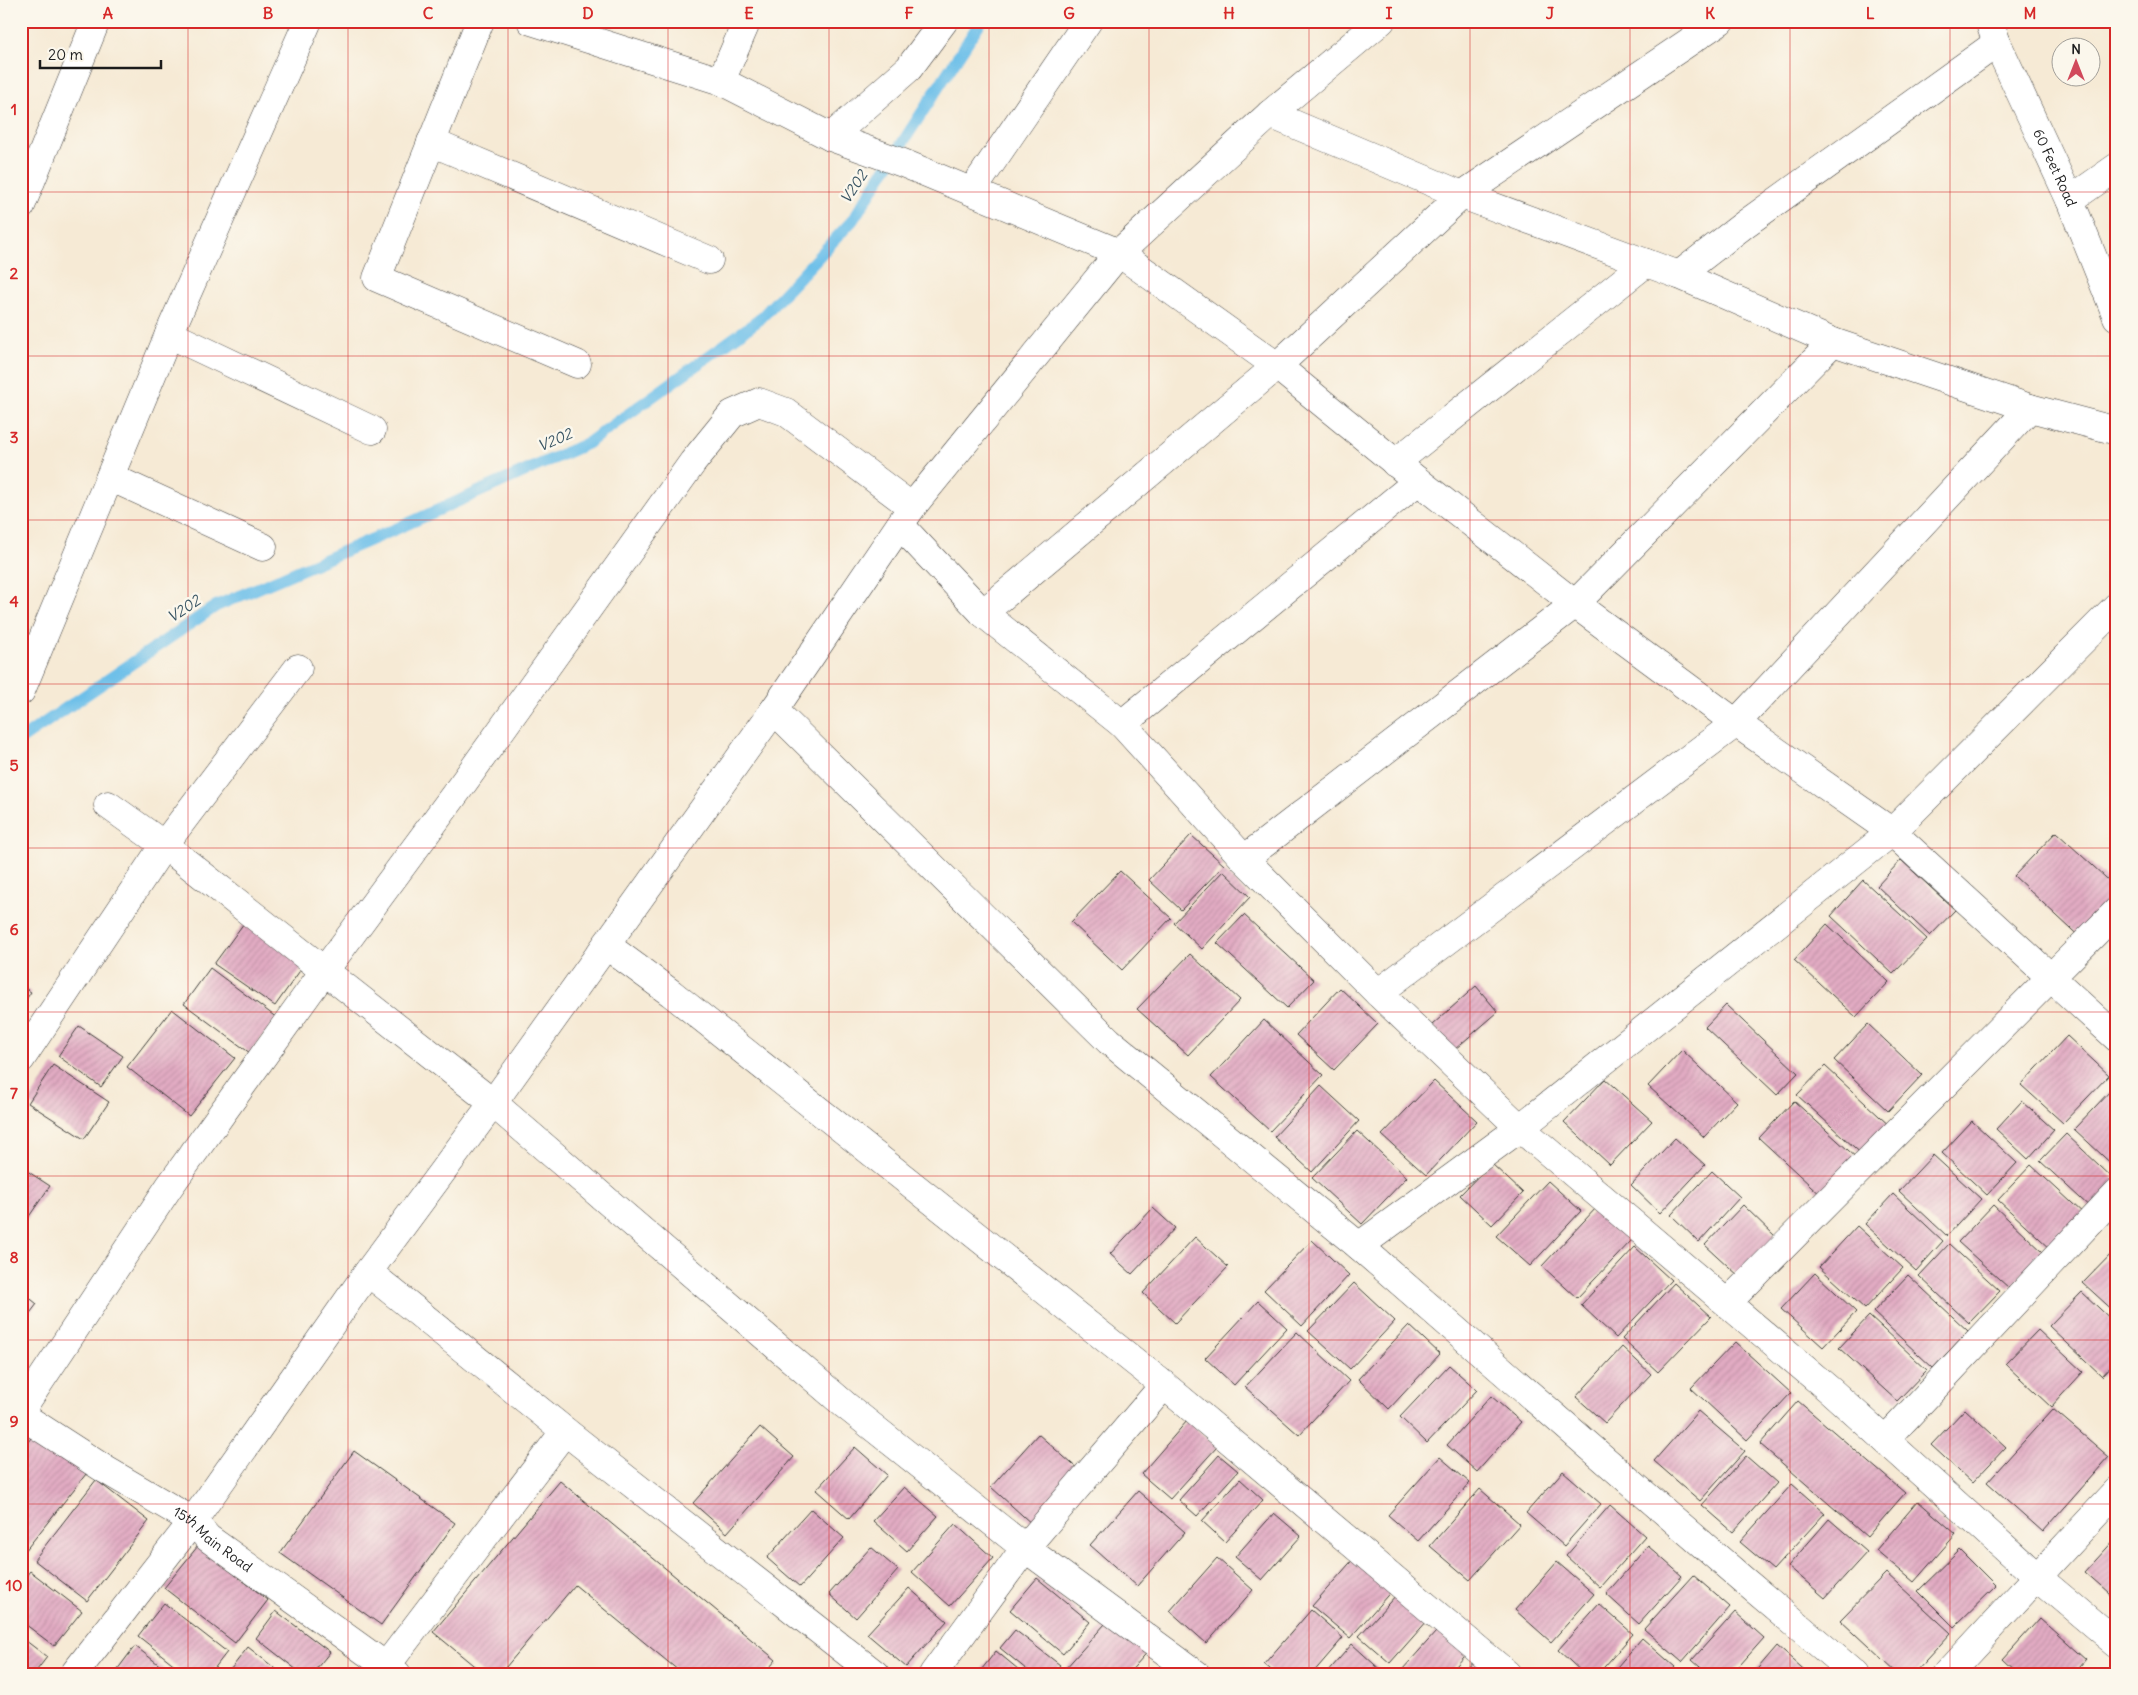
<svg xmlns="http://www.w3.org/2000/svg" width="2138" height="1695" font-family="Delius,sans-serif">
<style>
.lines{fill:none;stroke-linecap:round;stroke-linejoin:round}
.stream{stroke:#6ec0e9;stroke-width:12}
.building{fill:url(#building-hatch)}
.minor-casing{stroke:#3d3b38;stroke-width:29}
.minor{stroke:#fff;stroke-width:28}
.grid{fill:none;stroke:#d62828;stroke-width:1;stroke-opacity:0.55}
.labels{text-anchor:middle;stroke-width:5;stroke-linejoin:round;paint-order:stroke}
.street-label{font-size:14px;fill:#1c1c1c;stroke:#fbf7ec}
.water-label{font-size:15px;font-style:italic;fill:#395564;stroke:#fbf7ec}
.neatline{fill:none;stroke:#d62828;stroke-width:2}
.grid-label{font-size:16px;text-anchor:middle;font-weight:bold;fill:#d62828}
</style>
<defs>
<pattern id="building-hatch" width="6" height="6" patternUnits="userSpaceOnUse" patternTransform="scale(1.25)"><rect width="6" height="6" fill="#e2abc3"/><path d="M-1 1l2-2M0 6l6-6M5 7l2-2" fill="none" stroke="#c193a7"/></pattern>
</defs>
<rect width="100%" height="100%" fill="#fbf7ec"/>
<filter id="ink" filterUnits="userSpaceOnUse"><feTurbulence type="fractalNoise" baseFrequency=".02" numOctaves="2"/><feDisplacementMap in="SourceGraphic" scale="10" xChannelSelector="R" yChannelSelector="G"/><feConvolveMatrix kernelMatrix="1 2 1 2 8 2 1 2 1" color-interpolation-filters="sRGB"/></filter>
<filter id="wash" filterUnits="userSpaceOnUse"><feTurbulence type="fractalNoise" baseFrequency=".0096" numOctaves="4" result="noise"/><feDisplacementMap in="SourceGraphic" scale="20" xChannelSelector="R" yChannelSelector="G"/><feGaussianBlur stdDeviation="1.12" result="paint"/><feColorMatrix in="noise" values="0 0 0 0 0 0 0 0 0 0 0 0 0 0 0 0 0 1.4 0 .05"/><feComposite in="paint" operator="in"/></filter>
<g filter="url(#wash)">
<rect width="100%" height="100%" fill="#f6ead5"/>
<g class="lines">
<path class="stream" d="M 21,739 L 216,606 L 396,529 L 588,443 L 759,320 L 852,221 L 981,21"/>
</g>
<g id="blocks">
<path class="building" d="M 2056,832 L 2117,888 L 2117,908 L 2085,942 L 2014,876 Z
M 1191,835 L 1224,865 L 1181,910 L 1149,880 Z
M 1901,860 L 1955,910 L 1930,936 L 1877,886 Z
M 1120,871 L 1171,918 L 1122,970 L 1071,922 Z
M 1223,871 L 1250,897 L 1202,949 L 1174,923 Z
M 1863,880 L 1927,939 L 1893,974 L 1831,916 Z
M 1244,915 L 1314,980 L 1287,1008 L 1217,943 Z
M 244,923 L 304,965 L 275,1006 L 214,964 Z
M 1827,924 L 1889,982 L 1856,1017 L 1794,960 Z
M 1190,954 L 1240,1000 L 1188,1055 L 1137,1009 Z
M 210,968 L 277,1018 L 250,1053 L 184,1004 Z
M 21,986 L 31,992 L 21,1007 Z
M 1476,986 L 1498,1012 L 1454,1050 L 1432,1025 Z
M 1340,988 L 1378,1024 L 1334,1070 L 1296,1035 Z
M 1726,1005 L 1798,1073 L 1777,1095 L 1705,1027 Z
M 172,1009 L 235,1058 L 189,1116 L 127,1067 Z
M 1264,1020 L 1323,1075 L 1270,1131 L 1211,1077 Z
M 1868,1024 L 1922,1075 L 1888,1111 L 1834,1060 Z
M 79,1026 L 123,1056 L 101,1087 L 58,1056 Z
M 2067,1036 L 2109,1075 L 2063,1123 L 2021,1085 Z
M 1682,1050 L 1737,1102 L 1704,1137 L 1648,1086 Z
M 53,1065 L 109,1102 L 84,1139 L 28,1103 Z
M 1825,1066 L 1893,1129 L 1866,1158 L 1797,1095 Z
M 1605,1079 L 1652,1121 L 1610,1165 L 1564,1122 Z
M 1434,1081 L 1477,1121 L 1426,1175 L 1382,1135 Z
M 1321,1086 L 1359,1121 L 1312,1172 L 1274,1137 Z
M 2112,1089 L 2117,1094 L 2117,1169 L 2074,1129 Z
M 1794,1101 L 1859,1160 L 1823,1197 L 1759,1138 Z
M 2022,1101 L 2054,1130 L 2028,1159 L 1996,1129 Z
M 1972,1121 L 2017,1163 L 1987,1195 L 1942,1153 Z
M 1357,1131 L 1407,1177 L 1362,1224 L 1312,1178 Z
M 2066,1134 L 2117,1182 L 2093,1210 L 2040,1161 Z
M 1675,1138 L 1705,1165 L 1660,1213 L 1631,1185 Z
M 1933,1155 L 1981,1199 L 1947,1236 L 1899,1191 Z
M 1491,1163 L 1523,1193 L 1492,1225 L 1460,1195 Z
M 2031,1165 L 2085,1215 L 2052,1250 L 1998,1200 Z
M 21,1167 L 50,1186 L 21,1228 Z
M 1712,1171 L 1740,1197 L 1699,1242 L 1671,1215 Z
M 1548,1181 L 1581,1211 L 1530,1266 L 1496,1236 Z
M 1893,1194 L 1943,1241 L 1916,1271 L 1865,1224 Z
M 1743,1205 L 1777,1238 L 1740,1277 L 1705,1245 Z
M 1993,1205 L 2043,1252 L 2009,1288 L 1958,1242 Z
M 1597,1207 L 1632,1240 L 1577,1298 L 1542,1266 Z
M 1153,1208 L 1175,1228 L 1132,1274 L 1110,1254 Z
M 1857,1226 L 1903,1268 L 1865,1309 L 1819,1267 Z
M 1195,1237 L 1228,1267 L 1175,1323 L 1143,1293 Z
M 1312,1240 L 1349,1275 L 1302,1326 L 1264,1290 Z
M 1949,1244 L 2000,1291 L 1969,1323 L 1919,1276 Z
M 1635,1247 L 1671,1280 L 1616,1338 L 1581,1305 Z
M 2117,1248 L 2117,1314 L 2083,1283 Z
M 1815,1273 L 1856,1312 L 1823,1347 L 1781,1309 Z
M 1908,1275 L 1968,1331 L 1933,1368 L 1873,1312 Z
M 1354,1283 L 1395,1321 L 1350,1369 L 1308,1331 Z
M 1674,1283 L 1711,1317 L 1658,1372 L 1622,1339 Z
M 21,1291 L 37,1304 L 21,1325 Z
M 2082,1292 L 2117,1325 L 2117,1360 L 2102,1376 L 2049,1326 Z
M 1258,1301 L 1287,1328 L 1234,1385 L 1205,1358 Z
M 1869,1316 L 1927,1370 L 1897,1401 L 1839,1348 Z
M 1409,1325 L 1440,1354 L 1389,1409 L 1358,1379 Z
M 2038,1330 L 2083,1372 L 2051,1407 L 2005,1364 Z
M 1297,1332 L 1349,1381 L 1299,1435 L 1245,1387 Z
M 1735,1342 L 1791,1393 L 1747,1440 L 1691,1388 Z
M 1622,1347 L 1651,1374 L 1605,1423 L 1576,1397 Z
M 1449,1365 L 1477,1390 L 1427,1443 L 1400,1417 Z
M 1491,1396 L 1521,1422 L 1477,1472 L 1447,1445 Z
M 1798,1401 L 1905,1493 L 1867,1537 L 1760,1444 Z
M 1965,1409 L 2006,1447 L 1972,1483 L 1931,1445 Z
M 2053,1409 L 2109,1457 L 2043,1532 L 1987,1482 Z
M 1698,1411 L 1745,1451 L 1700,1501 L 1654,1461 Z
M 1187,1421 L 1217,1447 L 1170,1499 L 1141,1474 Z
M 760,1427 L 794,1457 L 727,1533 L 693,1503 Z
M 38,1429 L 90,1469 L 21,1556 L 21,1451 Z
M 1038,1434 L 1080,1471 L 1033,1525 L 991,1487 Z
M 855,1447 L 887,1475 L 849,1519 L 816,1490 Z
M 354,1451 L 455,1523 L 381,1625 L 280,1553 Z
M 1219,1455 L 1238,1471 L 1197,1516 L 1179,1500 Z
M 1746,1456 L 1777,1483 L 1733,1532 L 1702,1505 Z
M 1440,1457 L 1470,1483 L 1418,1541 L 1388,1515 Z
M 1563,1471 L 1601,1504 L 1564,1546 L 1526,1513 Z
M 1240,1479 L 1263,1500 L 1225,1542 L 1202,1521 Z
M 96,1480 L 149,1521 L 87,1601 L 34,1560 Z
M 560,1481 L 776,1660 L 764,1674 L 677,1674 L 679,1671 L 575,1585 L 500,1674 L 484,1674 L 433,1632 Z
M 1792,1484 L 1825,1513 L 1773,1570 L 1740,1542 Z
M 904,1487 L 938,1516 L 907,1551 L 873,1521 Z
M 1480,1489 L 1520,1524 L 1470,1580 L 1430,1546 Z
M 1138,1491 L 1185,1532 L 1137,1586 L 1090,1545 Z
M 1918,1501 L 1956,1534 L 1914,1582 L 1876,1550 Z
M 1610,1505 L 1645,1536 L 1600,1587 L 1566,1556 Z
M 811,1509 L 844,1538 L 800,1587 L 767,1558 Z
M 1274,1513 L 1301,1536 L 1262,1580 L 1235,1557 Z
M 1829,1519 L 1867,1552 L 1825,1598 L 1788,1566 Z
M 955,1524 L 993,1558 L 950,1606 L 912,1572 Z
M 2117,1537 L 2117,1600 L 2085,1572 Z
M 198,1546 L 268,1600 L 235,1643 L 164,1588 Z
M 1648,1546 L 1682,1576 L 1639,1624 L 1606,1594 Z
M 871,1547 L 898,1570 L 856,1618 L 829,1594 Z
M 1960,1550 L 1996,1586 L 1954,1627 L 1918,1591 Z
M 1356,1556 L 1394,1588 L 1350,1638 L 1312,1606 Z
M 1217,1558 L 1253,1590 L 1206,1643 L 1170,1611 Z
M 1557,1562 L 1594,1594 L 1551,1642 L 1515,1610 Z
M 30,1571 L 82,1611 L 54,1646 L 21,1621 L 21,1582 Z
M 1886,1573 L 1951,1633 L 1913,1674 L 1898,1674 L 1840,1620 Z
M 1693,1575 L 1730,1607 L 1682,1662 L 1644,1629 Z
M 1037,1578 L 1090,1622 L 1063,1654 L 1010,1610 Z
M 909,1588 L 947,1621 L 906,1667 L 867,1634 Z
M 1397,1594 L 1428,1620 L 1390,1663 L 1359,1636 Z
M 164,1603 L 227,1652 L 210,1674 L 186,1674 L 138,1636 Z
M 1599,1604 L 1633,1634 L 1598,1674 L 1584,1674 L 1558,1650 Z
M 1311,1610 L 1343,1638 L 1312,1674 L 1276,1674 L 1264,1664 Z
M 276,1611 L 330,1652 L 312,1674 L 302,1674 L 256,1638 Z
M 1735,1612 L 1764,1638 L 1732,1674 L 1708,1674 L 1692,1660 Z
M 1113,1615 L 1151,1648 L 1128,1674 L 1070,1674 L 1065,1669 Z
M 2040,1618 L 2086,1659 L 2073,1674 L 2019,1674 L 2003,1659 Z
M 1444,1623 L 1472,1648 L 1449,1674 L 1406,1674 L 1402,1670 Z
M 1015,1630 L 1060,1665 L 1053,1674 L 1032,1674 L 1000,1648 Z
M 21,1637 L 47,1657 L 34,1674 L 21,1674 Z
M 1642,1638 L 1675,1667 L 1669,1674 L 1611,1674 Z
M 1352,1644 L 1385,1674 L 1326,1674 Z
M 135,1646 L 171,1674 L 114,1674 Z
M 1777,1646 L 1809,1674 L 1753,1674 Z
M 248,1647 L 282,1674 L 227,1674 Z
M 996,1651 L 1024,1674 L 978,1674 Z
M 1474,1661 L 1488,1674 L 1463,1674 Z
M 2093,1668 L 2099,1674 L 2089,1674 Z"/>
</g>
</g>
<g filter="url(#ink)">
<use href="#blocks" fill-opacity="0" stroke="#3d3b38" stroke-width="1"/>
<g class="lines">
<defs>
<g id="minor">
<path d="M 480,21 L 377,278 L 577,364"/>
<path d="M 531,21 L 721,81 L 831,137 L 903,163 L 1119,253 L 1277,366 L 1418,481 L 1575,604 L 1736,723 L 1892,832 L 2117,1038"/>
<path id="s1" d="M 1989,21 L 1997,43 L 2070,200 L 2117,317"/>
<path d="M 721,81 L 747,21"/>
<path d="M 1270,114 L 1462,195 L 1679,275 L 1833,342 L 2030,408 L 2117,431"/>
<path d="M 831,137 L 909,68 L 944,21"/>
<path d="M 431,142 L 709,260"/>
<path d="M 972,191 L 1088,21"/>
<path d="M 2070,200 L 2117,167"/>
<path d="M 21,206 L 96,21"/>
<path d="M 1679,275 L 1745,224 L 1997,43"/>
<path d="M 169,334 L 372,430"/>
<path d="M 1395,463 L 1646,263"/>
<path d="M 110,477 L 263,547"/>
<path d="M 900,525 L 983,613 L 1122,724 L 1244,859 L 1378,993 L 1520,1128 L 1832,1392 L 2036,1576 L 2117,1644"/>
<path d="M 983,613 L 1277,366 L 1462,195 L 1720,21"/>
<path d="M 21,691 L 169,334 L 308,21"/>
<path d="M 774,710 L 1109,1041 L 1359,1246 L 1741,1578 L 1855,1674"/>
<path d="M 1122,724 L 1418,481"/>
<path d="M 108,805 L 164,845 L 298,668"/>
<path d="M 1244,859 L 1575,604 L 1833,342"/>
<path d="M 606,945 L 671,993 L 1164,1385 L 1507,1674"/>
<path d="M 1378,993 L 1736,723 L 2030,408"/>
<path d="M 21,1059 L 164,845 L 493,1103 L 845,1405 L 1025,1548 L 1196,1674"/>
<path d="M 1359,1246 L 1520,1128 L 1892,832 L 2117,606"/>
<path d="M 368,1272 L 565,1431 L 875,1674"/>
<path d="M 1728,1302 L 2117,911"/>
<path d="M 21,1410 L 169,1187 L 325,970 L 464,782 L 693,462 L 732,414 L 759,402 L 786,412 L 912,507"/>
<path id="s2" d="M 21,1415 L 106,1470 L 193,1521 L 208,1538 L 397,1674"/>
<path d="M 1886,1439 L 2117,1193"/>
<path d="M 74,1674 L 193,1521 L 368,1272 L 493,1103 L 774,710 L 912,507 L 1119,253 L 1270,114 L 1381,21"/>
<path d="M 380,1674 L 565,1431"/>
<path d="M 933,1674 L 1025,1548 L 1164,1385"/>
<path d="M 1947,1674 L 2117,1491"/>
</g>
</defs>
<use href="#minor" class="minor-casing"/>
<use href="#minor" class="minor"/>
</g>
</g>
<path class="grid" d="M 188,21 L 188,1674M 348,21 L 348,1674M 508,21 L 508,1674M 668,21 L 668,1674M 829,21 L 829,1674M 989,21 L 989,1674M 1149,21 L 1149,1674M 1309,21 L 1309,1674M 1470,21 L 1470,1674M 1630,21 L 1630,1674M 1790,21 L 1790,1674M 1950,21 L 1950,1674M 21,192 L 2117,192M 21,356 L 2117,356M 21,520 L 2117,520M 21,684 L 2117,684M 21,848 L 2117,848M 21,1012 L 2117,1012M 21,1176 L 2117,1176M 21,1340 L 2117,1340M 21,1504 L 2117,1504"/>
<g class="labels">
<g class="street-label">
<text dy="5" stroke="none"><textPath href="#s1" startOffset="161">60 Feet Road</textPath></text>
<text dy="5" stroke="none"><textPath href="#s2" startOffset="229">15th Main Road</textPath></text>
</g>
<g class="water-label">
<text transform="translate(854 187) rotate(-57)" y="5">V202</text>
<text transform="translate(555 440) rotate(-24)" y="5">V202</text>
<text transform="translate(184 609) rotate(-34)" y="5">V202</text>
</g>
</g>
<rect width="2138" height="1695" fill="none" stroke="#fbf7ec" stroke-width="55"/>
<g transform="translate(2076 62)"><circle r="24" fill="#fbf7ec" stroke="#a29f99"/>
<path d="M0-4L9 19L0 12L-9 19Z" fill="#d1495b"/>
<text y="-8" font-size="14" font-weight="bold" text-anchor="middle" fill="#1c1c1c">N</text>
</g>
<path d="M40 60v8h121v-8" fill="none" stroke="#1c1c1c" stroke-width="2.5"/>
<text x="48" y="60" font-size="15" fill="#1c1c1c" stroke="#fbf7ec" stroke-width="4" paint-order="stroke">20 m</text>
<rect x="28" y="28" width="2082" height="1640" class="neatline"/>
<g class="grid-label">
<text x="108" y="19">A</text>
<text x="268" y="19">B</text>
<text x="428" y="19">C</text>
<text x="588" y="19">D</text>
<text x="749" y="19">E</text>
<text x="909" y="19">F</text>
<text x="1069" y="19">G</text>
<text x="1229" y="19">H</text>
<text x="1389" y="19">I</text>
<text x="1550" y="19">J</text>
<text x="1710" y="19">K</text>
<text x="1870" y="19">L</text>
<text x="2030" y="19">M</text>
<text x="14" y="115">1</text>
<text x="14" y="279">2</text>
<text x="14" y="443">3</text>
<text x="14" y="607">4</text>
<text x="14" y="771">5</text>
<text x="14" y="935">6</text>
<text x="14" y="1099">7</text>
<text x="14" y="1263">8</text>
<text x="14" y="1427">9</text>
<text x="14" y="1591">10</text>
</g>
</svg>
